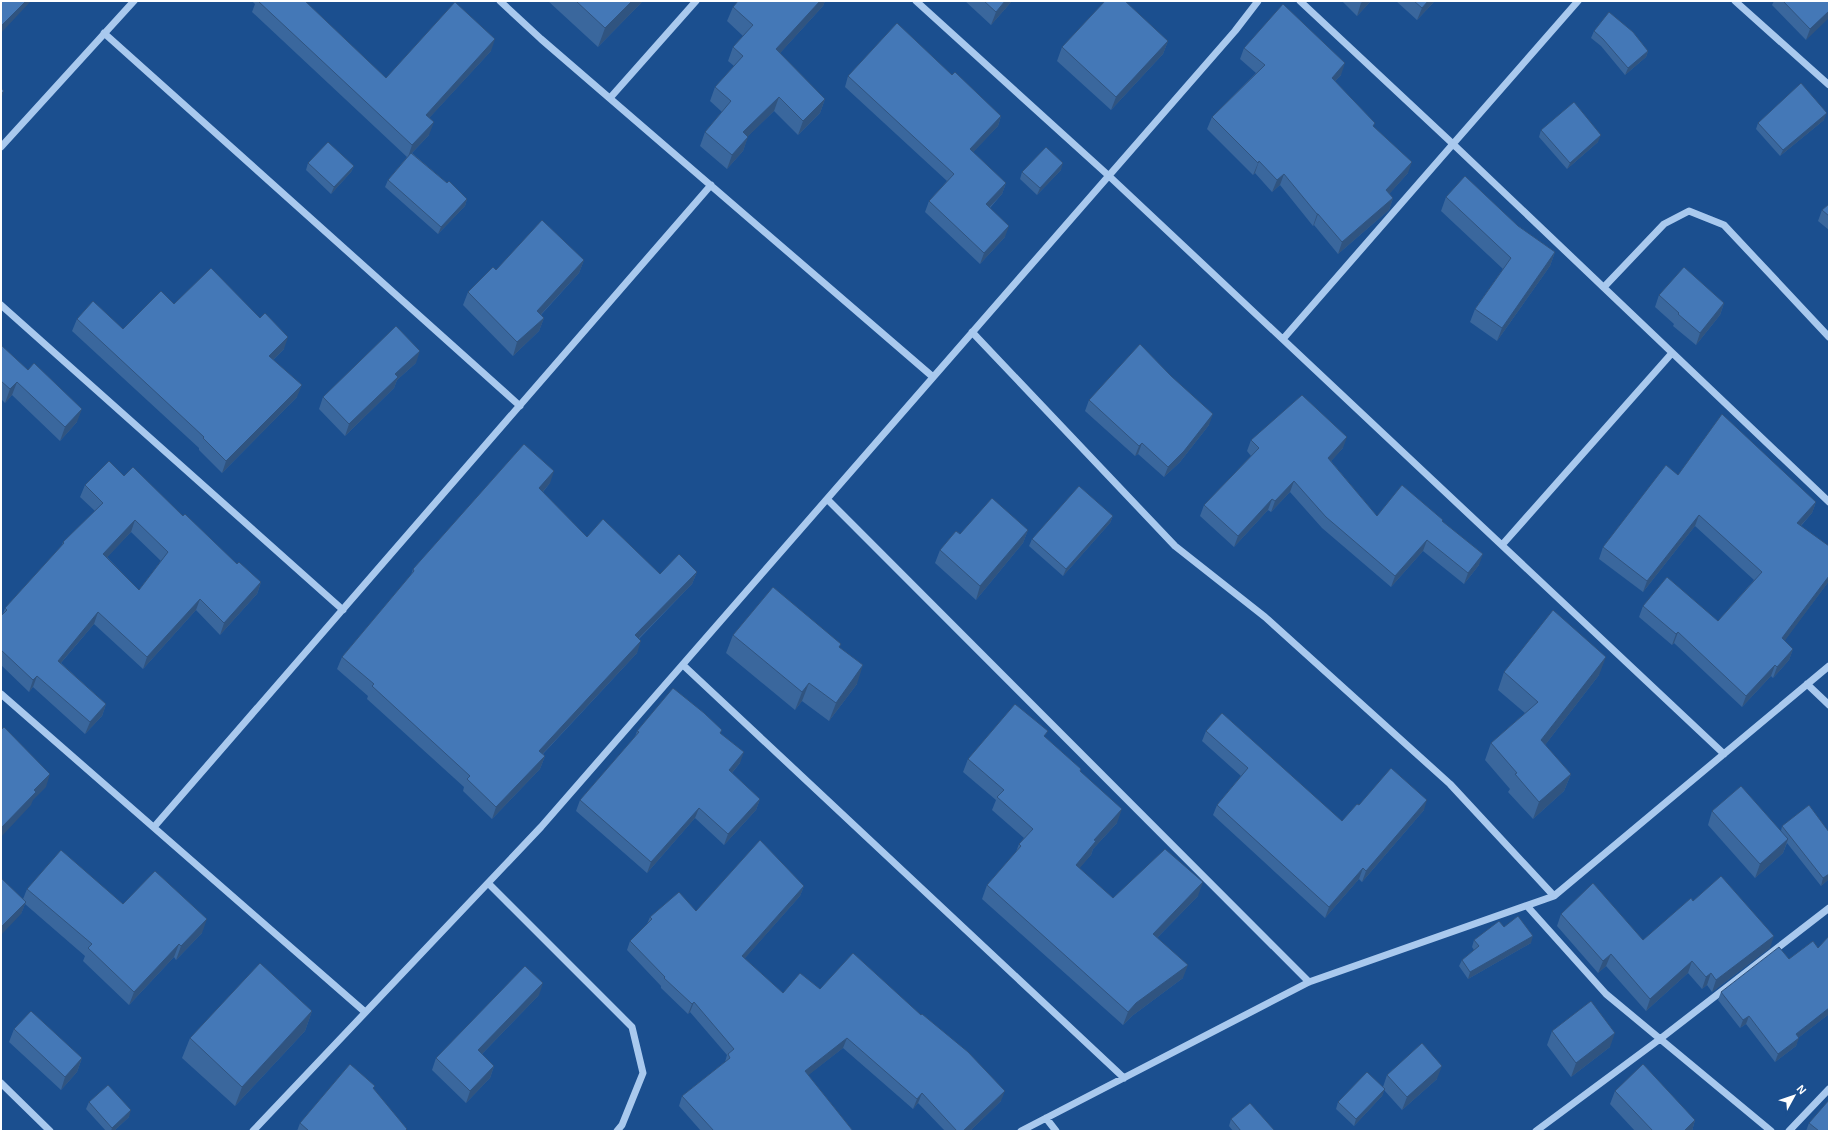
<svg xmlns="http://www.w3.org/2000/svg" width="1830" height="1132" font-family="Arial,sans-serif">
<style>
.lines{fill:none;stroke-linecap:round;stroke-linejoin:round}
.minor{stroke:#a9c9ee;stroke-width:7}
.wall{fill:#3a679d;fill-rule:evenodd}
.shaded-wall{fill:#305480}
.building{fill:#4478b7;stroke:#305480;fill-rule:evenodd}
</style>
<rect width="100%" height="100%" fill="#1b4f8f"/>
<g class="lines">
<path class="minor" d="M 500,1 L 541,39 L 933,377
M 916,1 L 1109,176 L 1724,754
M 1300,1 L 1453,144 L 1578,1
M 1735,1 L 1829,85
M 104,33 L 520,406
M 610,98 L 696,1
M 1,147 L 134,1
M 1604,287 L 1664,224 L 1689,211 L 1724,225 L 1829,337
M 1,305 L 343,610
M 972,332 L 1175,546 L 1265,617 L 1450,784 L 1554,896
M 1283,339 L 1453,144 L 1829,502
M 827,499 L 1309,982
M 1502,545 L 1672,353
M 683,665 L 1124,1078
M 1807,684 L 1829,705
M 1,694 L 365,1012
M 154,827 L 711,185
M 488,883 L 632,1027 L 643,1073 L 622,1125 L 617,1131
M 1527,906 L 1606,994 L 1771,1131
M 1,1083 L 50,1131
M 1046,1118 L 1056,1131
M 253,1131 L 541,827 L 1235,31 L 1258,1
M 1021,1131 L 1309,982 L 1554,896 L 1829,666
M 1536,1131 L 1660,1039 L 1829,908
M 1789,1131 L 1829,1089"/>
</g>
<path class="wall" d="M 252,1 L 306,1 L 306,2 L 386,78 L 491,51 L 429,118 L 429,135 L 412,153 L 447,183 L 467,199 L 465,206 L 438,234 L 385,187 L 388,180 L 407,157 L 252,12 L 255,4 Z
M 548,1 L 642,1 L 641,3 L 598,47 Z
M 820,1 L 825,1 L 823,6 L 780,53 L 825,99 L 820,113 L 798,135 L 774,111 L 748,136 L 743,151 L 727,169 L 700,146 L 705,132 L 722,112 L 710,101 L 715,87 L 734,66 L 728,61 L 733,47 L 743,36 L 727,21 L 733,7 Z
M 965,1 L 1012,1 L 991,25 Z
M 1342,1 L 1371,1 L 1357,16 Z
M 1396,1 L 1434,1 L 1433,3 L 1417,20 Z
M 1774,1 L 1829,1 L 1806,40 L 1772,5 Z
M 1594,31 L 1648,51 L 1646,57 L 1625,75 L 1601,46 L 1591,38 Z
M 1168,41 L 1163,54 L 1111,110 L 1057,61 L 1062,47 Z
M 1244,48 L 1341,75 L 1335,81 L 1374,127 L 1408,173 L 1389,194 L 1393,198 L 1389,210 L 1338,254 L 1314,225 L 1313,226 L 1280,185 L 1272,192 L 1255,173 L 1253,175 L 1207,129 L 1212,117 L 1256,73 L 1240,59 Z
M 952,75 L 1001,116 L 998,126 L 973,152 L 1006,183 L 1002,194 L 990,208 L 1005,237 L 980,264 L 925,212 L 929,201 L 947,181 L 845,87 L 848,76 Z
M 1824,120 L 1780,156 L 1756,129 L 1758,123 Z
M 1541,130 L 1598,142 L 1567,169 L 1539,137 Z
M 308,163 L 354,166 L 351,172 L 331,194 L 306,170 Z
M 1061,170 L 1037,195 L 1020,179 L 1022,172 Z
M 1446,197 L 1518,226 L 1555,252 L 1550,266 L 1497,341 L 1470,322 L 1475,309 L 1503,269 L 1441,211 Z
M 1829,204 L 1829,230 L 1818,221 L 1822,210 Z
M 584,260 L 579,273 L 541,315 L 544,318 L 539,331 L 513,356 L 463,305 L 468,292 Z
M 1659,295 L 1724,303 L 1720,315 L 1696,345 L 1673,326 L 1674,324 L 1655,307 Z
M 174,304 L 284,349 L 273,360 L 297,397 L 222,473 L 199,450 L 199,448 L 72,331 L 77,319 L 123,329 Z
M 1,345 L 77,422 L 60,441 L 12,395 L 5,403 L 1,399 Z
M 416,363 L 397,380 L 394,388 L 345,436 L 319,409 L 323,397 Z
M 1171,376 L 1209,425 L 1180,462 L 1164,477 L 1138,454 L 1135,456 L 1085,411 L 1089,400 Z
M 1251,440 L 1343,448 L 1331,461 L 1377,516 L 1443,520 L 1442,522 L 1479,565 L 1464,584 L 1423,551 L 1391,587 L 1322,528 L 1290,492 L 1271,512 L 1268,510 L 1234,547 L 1200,516 L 1204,505 L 1251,456 L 1247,451 Z
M 1678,475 L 1816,502 L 1812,513 L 1801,526 L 1829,581 L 1784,641 L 1793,649 L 1789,660 L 1773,678 L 1771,676 L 1742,707 L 1674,643 L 1672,645 L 1639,617 L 1643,606 L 1718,621 L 1754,580 L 1695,526 L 1643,592 L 1599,559 L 1603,547 Z
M 124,476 L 183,516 L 237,564 L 261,582 L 257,594 L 220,635 L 196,610 L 143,669 L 94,624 L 61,663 L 106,704 L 102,716 L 85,734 L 33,687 L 29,692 L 1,665 L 1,616 L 3,614 L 5,608 L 61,547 L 63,542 L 95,511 L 80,497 L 85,485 ZM 131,532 L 161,561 L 139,590 L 107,557 Z
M 550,483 L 543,492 L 587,537 L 660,574 L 697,572 L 692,584 L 639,639 L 637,653 L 543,754 L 545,756 L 540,769 L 492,819 L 463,791 L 464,787 L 367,699 L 368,696 L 337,669 L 342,657 L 411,575 L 413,569 Z
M 1113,516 L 1110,523 L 1063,576 L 1029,546 L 1032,539 Z
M 1028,530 L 1023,543 L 976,600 L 935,563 L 940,550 L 960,534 Z
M 733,635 L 840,648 L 857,684 L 829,721 L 802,701 L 795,710 L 726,653 Z
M 1504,672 L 1599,675 L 1545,745 L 1571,774 L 1564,791 L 1533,819 L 1508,792 L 1510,789 L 1485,760 L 1491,743 L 1525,713 L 1498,690 Z
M 637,731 L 721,734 L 740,763 L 732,773 L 760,799 L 756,810 L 724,845 L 695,818 L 647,873 L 576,811 L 580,800 L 635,737 Z
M 1206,731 L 1342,821 L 1359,805 L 1424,810 L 1362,882 L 1359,879 L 1325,918 L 1213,815 L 1217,805 L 1241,776 L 1202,741 Z
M 1045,737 L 1081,769 L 1080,772 L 1117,823 L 1093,849 L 1091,855 L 1079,868 L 1113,898 L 1198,896 L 1157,938 L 1183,978 L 1132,1016 L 1123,1025 L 982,899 L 987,885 L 1016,852 L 1019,844 L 1024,838 L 992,810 L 996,800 L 963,772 L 968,759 Z
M 1712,811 L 1781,831 L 1782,826 L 1829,832 L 1829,879 L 1821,886 L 1787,843 L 1783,853 L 1755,878 L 1708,825 Z
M 804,886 L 800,896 L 744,959 L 783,993 L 820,989 L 1001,1101 L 970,1131 L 945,1131 L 918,1103 L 913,1109 L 843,1048 L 808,1075 L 853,1131 L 701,1131 L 679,1106 L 682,1096 L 725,1062 L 727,1055 L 690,1012 L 688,1014 L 661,988 L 661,986 L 627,950 L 630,941 L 647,924 L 650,917 L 696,911 Z
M 27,889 L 123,904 L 202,933 L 176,960 L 174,957 L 129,1005 L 83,961 L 85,956 L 25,904 L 21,914 L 23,899 Z
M 1693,901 L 1770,948 L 1712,992 L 1707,985 L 1702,989 L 1688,973 L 1646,1011 L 1606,966 L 1598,973 L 1557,926 L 1561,914 L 1643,940 Z
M 1504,927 L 1531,943 L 1468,979 L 1459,966 L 1462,960 L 1474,950 L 1472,947 L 1474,940 Z
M 1829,936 L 1829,1014 L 1798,1038 L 1796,1046 L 1775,1062 L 1746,1024 L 1740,1028 L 1718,1000 L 1721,992 L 1789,959 L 1818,948 Z
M 539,995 L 482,1054 L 494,1066 L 490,1078 L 466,1103 L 432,1070 L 436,1058 Z
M 312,1011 L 305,1031 L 235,1106 L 182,1058 L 190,1038 Z
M 14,1029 L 82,1058 L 77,1072 L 61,1090 L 9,1042 Z
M 1552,1031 L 1610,1047 L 1571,1077 L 1547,1045 Z
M 1387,1075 L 1437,1079 L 1402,1110 L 1384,1090 L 1382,1096 L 1354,1126 L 1336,1109 L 1338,1102 L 1383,1087 Z
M 375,1086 L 373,1089 L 406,1131 L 297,1131 L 300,1123 Z
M 1615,1091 L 1695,1120 L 1692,1131 L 1635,1131 L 1610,1104 Z
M 89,1102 L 129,1117 L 114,1131 L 106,1131 L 86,1109 Z
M 1231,1119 L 1275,1131 L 1233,1131 L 1229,1126 Z
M 1809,1123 L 1829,1131 L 1806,1131 Z"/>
<path class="shaded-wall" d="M 26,1 L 31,1 L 1,33 L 1,26 Z
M 632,1 L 642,1 L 641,3 L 598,47 L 605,28 Z
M 820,1 L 825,1 L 823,6 L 771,63 L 776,49 Z
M 1005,1 L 1012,1 L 991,25 L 996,12 Z
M 1363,1 L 1371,1 L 1357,16 L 1361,3 Z
M 1428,1 L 1434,1 L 1433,3 L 1417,20 L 1422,8 Z
M 1829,11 L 1829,18 L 1806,40 L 1810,29 Z
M 495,39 L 491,51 L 421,127 L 426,115 Z
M 1168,41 L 1163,54 L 1111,110 L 1116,97 Z
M 1648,51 L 1646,57 L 1625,75 L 1628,68 Z
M 1345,63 L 1341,75 L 1327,89 L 1332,78 Z
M 4,91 L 1,99 L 1,94 Z
M 779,97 L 774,111 L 738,146 L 743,132 Z
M 825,99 L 820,113 L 798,135 L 803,121 Z
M 1827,113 L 1824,120 L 1780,156 L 1783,150 Z
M 1001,116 L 998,126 L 966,160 L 970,149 Z
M 434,122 L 429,135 L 408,157 L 412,145 Z
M 1601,135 L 1598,142 L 1567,169 L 1570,163 Z
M 748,137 L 743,151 L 727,169 L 732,155 Z
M 1259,161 L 1255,173 L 1253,175 L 1258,163 Z
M 1412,162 L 1408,173 L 1382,202 L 1386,190 Z
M 1063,163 L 1061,170 L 1037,195 L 1040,188 Z
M 354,166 L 351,172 L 331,194 L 334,187 Z
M 1284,174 L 1280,185 L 1272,192 L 1277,180 Z
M 1006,183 L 1002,194 L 982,215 L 986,204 Z
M 1393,198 L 1389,210 L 1338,254 L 1342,242 Z
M 467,199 L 465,206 L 438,234 L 441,227 Z
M 1317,214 L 1318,214 L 1314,225 L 1313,226 Z
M 1009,226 L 1005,237 L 980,264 L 984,253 Z
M 1555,252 L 1550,266 L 1497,341 L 1502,328 Z
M 584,260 L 579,273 L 532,324 L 537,311 Z
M 1724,303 L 1720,315 L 1696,345 L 1700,333 Z
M 544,318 L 539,331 L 513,356 L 517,342 Z
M 288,337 L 284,349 L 265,368 L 269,356 Z
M 420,351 L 416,363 L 397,380 L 394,388 L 345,436 L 349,424 L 395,374 Z
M 17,382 L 12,395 L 5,403 L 10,389 Z
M 302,385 L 297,397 L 222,473 L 226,461 Z
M 82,409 L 77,422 L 60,441 L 65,427 Z
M 1213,414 L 1209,425 L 1180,462 L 1164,477 L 1168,467 Z
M 1347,437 L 1343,448 L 1324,469 L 1328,458 Z
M 1142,443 L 1138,454 L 1135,456 L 1139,446 Z
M 554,471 L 550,483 L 535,501 L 539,488 Z
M 1294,481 L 1290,492 L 1271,512 L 1275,501 Z
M 1272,499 L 1268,510 L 1234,547 L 1238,536 Z
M 1816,502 L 1812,513 L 1793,534 L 1797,523 Z
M 1699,515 L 1695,526 L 1643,592 L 1647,581 Z
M 1113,516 L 1110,523 L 1063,576 L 1066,569 Z
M 135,520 L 131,532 L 99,566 L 103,554 Z
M 1028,530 L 1023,543 L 976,600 L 980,586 Z
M 1427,540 L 1423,551 L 1391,587 L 1395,576 Z
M 1483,554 L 1479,565 L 1464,584 L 1468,573 Z
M 697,572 L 692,584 L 630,647 L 635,635 Z
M 1829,576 L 1829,581 L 1778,650 L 1782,638 Z
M 261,582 L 257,594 L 220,635 L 224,623 Z
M 200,599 L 196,610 L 143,669 L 147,657 Z
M 98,612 L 94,624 L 53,672 L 58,661 Z
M 1678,632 L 1674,643 L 1672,645 L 1676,634 Z
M 641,641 L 637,653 L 534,763 L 539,751 Z
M 1793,649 L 1789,660 L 1773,678 L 1777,667 Z
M 1606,657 L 1599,675 L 1535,758 L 1541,740 Z
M 863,665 L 857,684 L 829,721 L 836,703 Z
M 1775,665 L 1771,676 L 1742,707 L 1746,696 Z
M 37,676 L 33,687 L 29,692 L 33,680 Z
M 809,683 L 802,701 L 795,710 L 802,692 Z
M 106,704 L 102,716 L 85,734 L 90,722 Z
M 744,752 L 740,763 L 725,781 L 729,770 Z
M 545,756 L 540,769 L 492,819 L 496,807 Z
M 50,774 L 46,787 L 33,800 L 31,805 L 1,837 L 1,828 L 34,790 Z
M 1571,774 L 1564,791 L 1533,819 L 1539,802 Z
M 760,799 L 756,810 L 724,845 L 728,834 Z
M 1427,800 L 1424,810 L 1362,882 L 1366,871 Z
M 699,808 L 695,818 L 647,873 L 651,862 Z
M 1122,809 L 1117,823 L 1093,849 L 1091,855 L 1071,878 L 1076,865 L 1094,840 Z
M 1788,839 L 1783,853 L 1755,878 L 1760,864 Z
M 1363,868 L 1359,879 L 1325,918 L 1329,907 Z
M 1829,874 L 1829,879 L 1821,886 L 1823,878 Z
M 1203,882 L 1198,896 L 1148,947 L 1153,934 Z
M 804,886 L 800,896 L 738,966 L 742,956 Z
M 26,902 L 21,914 L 1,935 L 1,927 Z
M 207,919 L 202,933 L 176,960 L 181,946 Z
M 1533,936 L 1531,943 L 1468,979 L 1470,972 Z
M 1774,936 L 1770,948 L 1712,992 L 1716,980 Z
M 179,944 L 174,957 L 129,1005 L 134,992 Z
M 1611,954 L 1606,966 L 1598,973 L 1603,961 Z
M 1692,961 L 1688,973 L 1646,1011 L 1650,999 Z
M 1188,965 L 1183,978 L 1132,1016 L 1123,1025 L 1128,1012 L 1136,1003 Z
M 1711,973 L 1707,985 L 1702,989 L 1706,977 Z
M 543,983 L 539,995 L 474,1062 L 478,1050 Z
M 694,1002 L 690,1012 L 688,1014 L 692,1004 Z
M 1829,1008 L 1829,1014 L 1793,1042 L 1796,1034 Z
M 312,1011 L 305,1031 L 235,1106 L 242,1087 Z
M 1749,1016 L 1746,1024 L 1740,1028 L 1743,1020 Z
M 1615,1033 L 1610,1047 L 1571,1077 L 1576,1063 Z
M 847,1038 L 843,1048 L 801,1081 L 805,1071 Z
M 1799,1038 L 1796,1046 L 1775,1062 L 1778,1054 Z
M 82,1058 L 77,1072 L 61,1090 L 65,1077 Z
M 494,1066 L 490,1078 L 466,1103 L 470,1091 Z
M 1442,1066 L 1437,1079 L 1402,1110 L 1407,1097 Z
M 1385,1089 L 1382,1096 L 1354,1126 L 1356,1119 Z
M 1005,1091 L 1001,1101 L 970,1131 L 963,1131 Z
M 922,1093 L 918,1103 L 913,1109 L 917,1099 Z
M 131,1110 L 129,1117 L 114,1131 L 111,1131 L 112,1128 Z
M 1695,1120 L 1692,1131 L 1684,1131 Z"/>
<path class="building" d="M 1,1 L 26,1 L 1,26 Z
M 258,1 L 305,1 L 386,78 L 455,2 L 495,39 L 426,115 L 434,122 L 412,145 Z
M 576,1 L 632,1 L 605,28 Z
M 738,1 L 820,1 L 776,49 L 825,99 L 803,121 L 779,97 L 743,132 L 748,137 L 732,155 L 705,132 L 731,101 L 715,87 L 743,56 L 733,47 L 753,25 L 733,7 Z
M 984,1 L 1005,1 L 996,12 Z
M 1105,1 L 1125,1 L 1168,41 L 1116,97 L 1062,47 Z
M 1414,1 L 1428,1 L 1422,8 Z
M 1783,1 L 1829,1 L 1829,11 L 1810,29 Z
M 1283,4 L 1345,63 L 1332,78 L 1375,123 L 1373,126 L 1412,162 L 1386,190 L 1393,198 L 1342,242 L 1318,214 L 1317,214 L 1284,174 L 1277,180 L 1259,161 L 1258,163 L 1212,117 L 1265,65 L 1244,48 Z
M 1609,12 L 1633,32 L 1648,51 L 1628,68 L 1603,39 L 1594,31 Z
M 897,23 L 952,75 L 955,72 L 1001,116 L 970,149 L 1006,183 L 986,204 L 1009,226 L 984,253 L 929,201 L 954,174 L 848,76 Z
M 1801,83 L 1827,113 L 1783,150 L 1758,123 Z
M 1,88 L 4,91 L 1,94 Z
M 1574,102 L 1601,135 L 1570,163 L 1541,130 Z
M 328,142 L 354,166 L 334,187 L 308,163 Z
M 1046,147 L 1063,163 L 1040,188 L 1022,172 Z
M 411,153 L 447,183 L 449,181 L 467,199 L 441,227 L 388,180 Z
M 1465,176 L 1518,226 L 1555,252 L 1502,328 L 1475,309 L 1511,258 L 1446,197 Z
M 1829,204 L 1829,216 L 1822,210 Z
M 542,220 L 584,260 L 537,311 L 544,318 L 517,342 L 468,292 L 493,267 L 496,270 Z
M 1684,267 L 1724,303 L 1700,333 L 1678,314 L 1679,313 L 1659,295 Z
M 211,268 L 260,318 L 265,313 L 288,337 L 269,356 L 302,385 L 226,461 L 203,438 L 204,437 L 77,319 L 93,301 L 123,329 L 161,291 L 174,304 Z
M 396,326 L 420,351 L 395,374 L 398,377 L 349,424 L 323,397 Z
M 1140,344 L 1171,376 L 1213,414 L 1184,451 L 1168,467 L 1142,443 L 1139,446 L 1089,400 Z
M 1,345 L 28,370 L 34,363 L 82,409 L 65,427 L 17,382 L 10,389 L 1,381 Z
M 1302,395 L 1347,437 L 1328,458 L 1377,516 L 1402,485 L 1443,520 L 1442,521 L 1483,554 L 1468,573 L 1427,540 L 1395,576 L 1326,517 L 1294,481 L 1275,501 L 1272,499 L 1238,536 L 1204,505 L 1259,448 L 1251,440 Z
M 1722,414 L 1816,502 L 1797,523 L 1829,546 L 1829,576 L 1782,638 L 1793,649 L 1777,667 L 1775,665 L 1746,696 L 1678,632 L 1676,634 L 1643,606 L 1667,577 L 1718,621 L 1762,572 L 1699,515 L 1647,581 L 1603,547 L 1666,465 L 1678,475 Z
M 524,444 L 554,471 L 539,488 L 587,537 L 603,519 L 660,574 L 679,554 L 697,572 L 635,635 L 641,641 L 539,751 L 545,756 L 496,807 L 467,779 L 470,776 L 372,686 L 374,684 L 342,657 L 414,571 L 413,569 Z
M 109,461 L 124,476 L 133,467 L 183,516 L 185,514 L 237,564 L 239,562 L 261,582 L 224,623 L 200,599 L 147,657 L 98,612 L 58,661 L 106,704 L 90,722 L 37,676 L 33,680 L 1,650 L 1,616 L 7,610 L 5,608 L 64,543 L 63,542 L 103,503 L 85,485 ZM 135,520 L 168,552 L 139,590 L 103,554 Z
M 1079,486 L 1113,516 L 1066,569 L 1032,539 Z
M 992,498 L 1028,530 L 980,586 L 940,550 L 956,531 L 960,534 Z
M 773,587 L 841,644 L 839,647 L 863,665 L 836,703 L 809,683 L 802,692 L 733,635 Z
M 1553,610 L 1606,657 L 1541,740 L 1571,774 L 1539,802 L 1515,774 L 1517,773 L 1491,743 L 1538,702 L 1504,672 Z
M 673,688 L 704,713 L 722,730 L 720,733 L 744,752 L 729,770 L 760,799 L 728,834 L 699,808 L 651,862 L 580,800 L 639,732 L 637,731 Z
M 1015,704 L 1048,731 L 1044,736 L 1081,769 L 1080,771 L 1122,809 L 1094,840 L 1096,841 L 1076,865 L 1113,898 L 1165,849 L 1203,882 L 1153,934 L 1188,965 L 1136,1003 L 1128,1012 L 987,885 L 1021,846 L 1019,844 L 1033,829 L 997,797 L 1004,790 L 968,759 Z
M 1222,713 L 1342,821 L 1357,804 L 1359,805 L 1391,768 L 1427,800 L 1366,871 L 1363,868 L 1329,907 L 1217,805 L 1248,768 L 1206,731 Z
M 4,727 L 50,774 L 34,790 L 36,792 L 1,828 L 1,730 Z
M 1741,786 L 1788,839 L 1760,864 L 1712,811 Z
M 1809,805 L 1829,832 L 1829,874 L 1823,878 L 1782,826 Z
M 760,840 L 804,886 L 742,956 L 783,993 L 800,973 L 820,989 L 853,953 L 921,1015 L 922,1014 L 968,1052 L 1005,1091 L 963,1131 L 957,1131 L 922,1093 L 917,1099 L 847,1038 L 805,1071 L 853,1131 L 714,1131 L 682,1096 L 730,1058 L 728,1054 L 734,1049 L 694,1002 L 692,1004 L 664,978 L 665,977 L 630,941 L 652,919 L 650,917 L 679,892 L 696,911 Z
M 61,850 L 123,904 L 155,871 L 207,919 L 181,946 L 179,944 L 134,992 L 88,948 L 92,944 L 27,889 Z
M 1721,876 L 1774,936 L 1716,980 L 1711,973 L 1706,977 L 1692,961 L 1650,999 L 1611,954 L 1603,961 L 1561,914 L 1593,883 L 1643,940 L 1691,898 L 1693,901 Z
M 1,878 L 26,902 L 1,927 Z
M 1518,916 L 1533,936 L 1470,972 L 1462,960 L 1479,946 L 1474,940 L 1499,921 L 1504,927 Z
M 1829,936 L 1829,1008 L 1796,1034 L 1799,1038 L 1778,1054 L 1749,1016 L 1743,1020 L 1721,992 L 1779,947 L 1789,959 L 1813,941 L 1818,948 Z
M 260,963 L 312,1011 L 242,1087 L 190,1038 Z
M 525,966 L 543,983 L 478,1050 L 494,1066 L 470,1091 L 436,1058 Z
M 1591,1001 L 1615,1033 L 1576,1063 L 1552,1031 Z
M 31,1011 L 82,1058 L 65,1077 L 14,1029 Z
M 1422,1043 L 1442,1066 L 1407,1097 L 1387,1075 Z
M 350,1064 L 375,1086 L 373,1088 L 407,1129 L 405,1131 L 309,1131 L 300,1123 Z
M 1643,1064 L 1695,1120 L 1684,1131 L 1653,1131 L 1615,1091 Z
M 1367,1072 L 1385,1089 L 1356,1119 L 1338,1102 Z
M 108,1085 L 131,1110 L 112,1128 L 89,1102 Z
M 1829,1100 L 1829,1131 L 1819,1131 L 1809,1123 Z
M 1250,1103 L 1275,1131 L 1241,1131 L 1231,1119 Z"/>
<rect width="1830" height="1132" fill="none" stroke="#ffffff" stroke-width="4"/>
<g transform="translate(1794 1096) rotate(50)" stroke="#1b4f8f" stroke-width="3" paint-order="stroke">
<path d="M0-3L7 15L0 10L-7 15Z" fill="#ffffff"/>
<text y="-6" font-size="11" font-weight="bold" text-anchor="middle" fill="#ffffff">N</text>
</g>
</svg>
